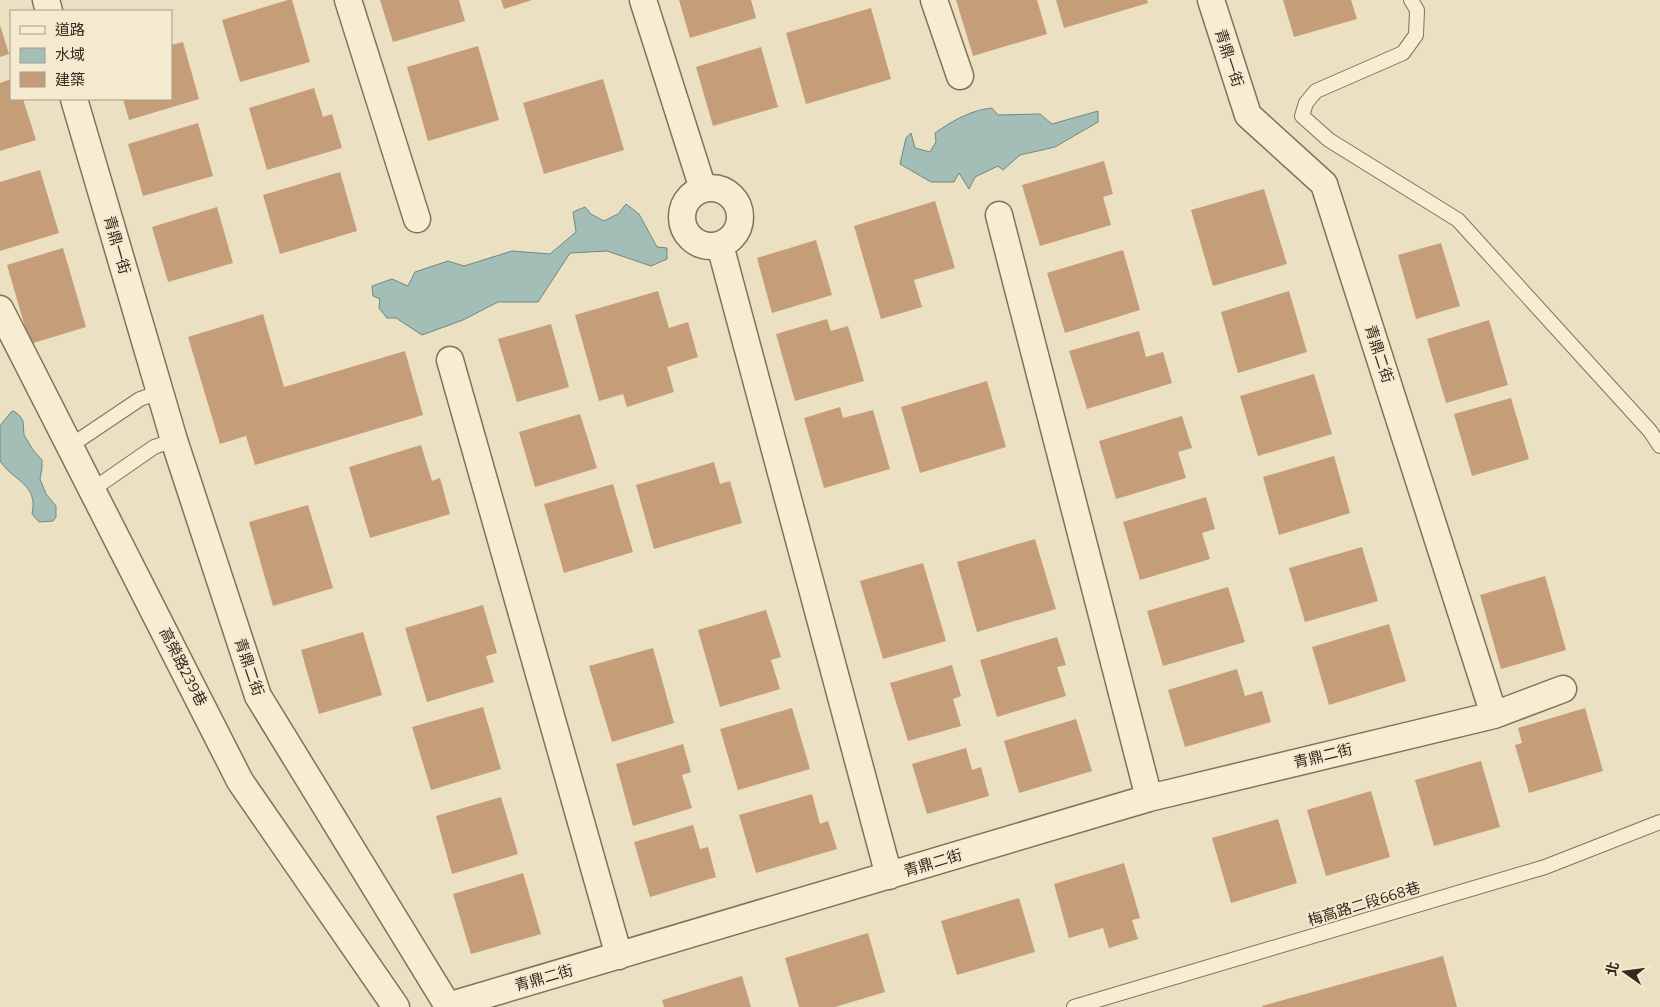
<svg xmlns="http://www.w3.org/2000/svg" width="1660" height="1007" font-family="Bitter,'Noto Sans TC',serif">
<style>
.water{fill:#a3bdb7;stroke:#6b8a84}
.building{fill:#c69d79}
.lines{fill:none;stroke-linecap:round;stroke-linejoin:round}
.service-casing{stroke:#83715a;stroke-width:16}
.minor-casing{stroke:#83715a;stroke-width:29}
.service{stroke:#f6edd3;stroke-width:14}
.minor{stroke:#f6edd3;stroke-width:26}
.labels{text-anchor:middle;stroke-width:4;stroke-linejoin:round;paint-order:stroke}
.street-label{font-size:15px;fill:#33291d;stroke:#f3ead0}
</style>
<rect width="100%" height="100%" fill="#ebe0c1"/>
<path class="water" d="M 992,108 L 998,115 L 1040,114 L 1052,124 L 1098,111 L 1098,122 L 1055,147 L 1020,155 L 1003,170 L 998,166 L 975,177 L 969,189 L 959,173 L 954,182 L 931,182 L 900,164 L 906,138 L 911,133 L 915,148 L 930,152 L 936,142 L 935,133 C 952,121 971,110 992,108 Z
M 626,204 L 639,214 L 657,247 L 667,248 L 667,259 L 651,266 L 607,251 L 570,253 L 538,302 L 498,302 L 463,320 L 422,335 L 396,318 L 387,318 L 379,308 L 380,299 L 373,296 L 372,286 L 392,279 L 408,286 L 415,272 L 448,261 L 464,266 L 512,251 L 550,254 L 576,232 L 573,212 L 585,207 L 591,214 L 604,221 L 618,214 Z
M 14,411 L 20,416 L 23,421 L 24,435 L 33,450 L 42,460 L 42,468 L 40,479 L 46,494 L 56,506 L 56,517 L 53,521 L 39,522 L 32,514 C 39,484 12,480 0,461 L 0,426 L 11,412 Z"/>
<path class="building" d="M 288,0 L 292,0 L 310,62 L 240,82 L 222,20 Z
M 380,0 L 459,0 L 465,21 L 393,42 Z
M 501,0 L 532,0 L 504,9 Z
M 679,0 L 751,0 L 756,18 L 690,38 Z
M 956,0 L 1037,0 L 1047,34 L 973,56 Z
M 1056,0 L 1147,0 L 1148,3 L 1064,28 Z
M 1283,0 L 1351,0 L 1357,19 L 1294,37 Z
M 871,8 L 891,79 L 806,104 L 786,33 Z
M 0,25 L 9,54 L 0,57 Z
M 183,42 L 199,99 L 129,120 L 123,99 L 171,99 L 171,45 Z
M 478,46 L 499,120 L 428,141 L 407,67 Z
M 761,47 L 778,107 L 713,126 L 696,67 Z
M 11,79 L 11,99 L 23,99 L 36,140 L 0,151 L 0,83 Z
M 603,79 L 624,150 L 544,174 L 523,103 Z
M 314,88 L 323,117 L 332,114 L 342,148 L 267,170 L 249,108 Z
M 198,123 L 213,176 L 143,196 L 128,144 Z
M 1104,161 L 1113,194 L 1103,197 L 1111,225 L 1040,246 L 1022,185 Z
M 40,170 L 59,233 L 0,251 L 0,182 Z
M 340,172 L 357,231 L 280,254 L 263,195 Z
M 1264,189 L 1287,264 L 1213,286 L 1191,210 Z
M 935,201 L 955,268 L 914,280 L 922,307 L 881,319 L 854,226 Z
M 217,207 L 233,263 L 168,282 L 152,227 Z
M 816,240 L 832,295 L 772,313 L 757,258 Z
M 1441,243 L 1460,306 L 1416,319 L 1398,255 Z
M 63,248 L 86,327 L 30,344 L 7,265 Z
M 1123,250 L 1140,310 L 1065,333 L 1047,273 Z
M 658,291 L 669,328 L 688,322 L 698,357 L 667,367 L 674,392 L 627,407 L 623,394 L 599,401 L 575,315 Z
M 1289,291 L 1307,352 L 1238,373 L 1221,312 Z
M 263,314 L 284,387 L 405,351 L 423,415 L 255,465 L 246,436 L 220,444 L 188,337 Z
M 827,319 L 831,331 L 848,326 L 864,381 L 795,401 L 776,334 Z
M 1489,320 L 1508,385 L 1446,403 L 1427,339 Z
M 551,324 L 569,387 L 517,402 L 498,339 Z
M 1139,331 L 1146,357 L 1163,352 L 1172,383 L 1087,409 L 1069,351 Z
M 1314,374 L 1332,434 L 1258,456 L 1240,396 Z
M 987,381 L 1006,447 L 920,473 L 901,407 Z
M 1511,398 L 1529,459 L 1472,476 L 1454,414 Z
M 840,407 L 843,418 L 873,410 L 890,469 L 824,488 L 804,418 Z
M 580,414 L 597,468 L 535,487 L 519,432 Z
M 1182,416 L 1192,448 L 1178,452 L 1186,478 L 1116,499 L 1099,441 Z
M 421,445 L 432,481 L 440,478 L 450,514 L 370,538 L 349,467 Z
M 1334,456 L 1350,513 L 1279,535 L 1263,477 Z
M 714,462 L 720,484 L 730,481 L 742,523 L 654,549 L 636,485 Z
M 613,484 L 633,552 L 564,573 L 544,504 Z
M 1206,497 L 1215,529 L 1202,533 L 1210,559 L 1140,580 L 1123,522 Z
M 308,505 L 333,588 L 273,606 L 249,522 Z
M 1035,539 L 1056,609 L 977,632 L 957,562 Z
M 1362,547 L 1378,601 L 1305,622 L 1289,568 Z
M 923,563 L 946,641 L 883,659 L 860,581 Z
M 1545,576 L 1566,650 L 1501,669 L 1480,595 Z
M 1228,587 L 1245,642 L 1163,666 L 1147,611 Z
M 483,605 L 497,653 L 486,656 L 494,682 L 427,702 L 405,628 Z
M 766,610 L 781,657 L 771,660 L 780,689 L 720,707 L 698,630 Z
M 1389,624 L 1406,681 L 1329,705 L 1312,647 Z
M 363,632 L 382,695 L 319,714 L 301,650 Z
M 1057,637 L 1066,665 L 1057,667 L 1066,696 L 997,717 L 980,660 Z
M 653,648 L 674,723 L 612,742 L 589,666 Z
M 952,665 L 961,696 L 953,699 L 961,726 L 908,741 L 890,683 Z
M 1237,669 L 1245,696 L 1262,691 L 1271,722 L 1185,747 L 1168,690 Z
M 483,707 L 501,769 L 431,790 L 412,727 Z
M 792,708 L 810,769 L 738,790 L 720,729 Z
M 1585,708 L 1603,771 L 1529,793 L 1515,745 L 1522,743 L 1518,728 Z
M 1076,719 L 1092,771 L 1019,793 L 1004,741 Z
M 683,744 L 691,772 L 682,775 L 692,808 L 633,826 L 616,764 Z
M 966,748 L 972,770 L 981,767 L 989,796 L 927,814 L 912,764 Z
M 1481,761 L 1500,827 L 1434,846 L 1415,780 Z
M 1371,791 L 1390,857 L 1326,876 L 1307,810 Z
M 812,794 L 820,824 L 828,821 L 837,849 L 756,873 L 739,815 Z
M 501,797 L 518,854 L 452,874 L 436,816 Z
M 1278,819 L 1297,883 L 1231,903 L 1212,838 Z
M 693,825 L 700,849 L 708,847 L 716,877 L 650,897 L 634,842 Z
M 1124,863 L 1140,918 L 1132,920 L 1138,939 L 1109,948 L 1103,928 L 1069,938 L 1054,884 Z
M 523,873 L 541,934 L 471,954 L 453,894 Z
M 1019,898 L 1035,952 L 957,975 L 941,921 Z
M 868,933 L 885,992 L 835,1007 L 799,1007 L 785,958 Z
M 1443,956 L 1457,1007 L 1262,1007 L 1262,1006 Z
M 742,976 L 751,1007 L 664,1007 L 662,1000 Z"/>
<g class="lines">
<defs>
<path id="service" d="M 1411,0 L 1417,10 L 1416,35 L 1403,53 L 1316,91 L 1306,103 L 1302,116 L 1329,140 L 1458,220 L 1650,431 L 1660,446
M 70,446 L 140,399 L 160,392
M 92,490 L 154,447 L 174,440
M 1074,1007 L 1545,867 L 1660,822"/>
<path id="minor" d="M 46,0 L 49,11
M 348,0 L 417,219
M 643,0 L 703,189
M 934,0 L 960,76
M 74,99 L 174,440 L 258,696 L 448,1006 L 1149,798 L 1494,715 L 1324,184 L 1248,115 L 1211,0
M682 217a29 29 0 1 1 58 0a29 29 0 1 1-58 0Z
M 999,215 L 1149,798
M 720,245 L 889,876
M 0,309 L 240,781 L 396,1007
M 450,360 L 619,956
M 1494,715 L 1563,689"/>
</defs>
<use href="#service" class="service-casing"/>
<use href="#minor" class="minor-casing"/>
<use href="#service" class="service"/>
<use href="#minor" class="minor"/>
</g>
<g class="labels">
<g class="street-label">
<text transform="translate(1229 58) rotate(72)" y="5">青鼎一街</text>
<text transform="translate(117 245) rotate(74)" y="5">青鼎一街</text>
<text transform="translate(1379 354) rotate(72)" y="5">青鼎二街</text>
<text transform="translate(183 667) rotate(63)" y="5">高榮路239巷</text>
<text transform="translate(249 667) rotate(71)" y="5">青鼎二街</text>
<text transform="translate(1323 756) rotate(-14)" y="5">青鼎二街</text>
<text transform="translate(933 863) rotate(-17)" y="5">青鼎二街</text>
<text transform="translate(1364 904) rotate(-17)" y="5">梅高路二段668巷</text>
<text transform="translate(544 978) rotate(-16)" y="5">青鼎二街</text>
</g>
</g>
<rect x="10" y="10" width="162" height="90" fill="#f3ead0" stroke="#a69d88"/>
<rect x="20" y="26" width="25" height="8" fill="#f6edd3" stroke="#a69d88"/>
<text x="55" y="35" font-size="15" fill="#33291d">道路</text>
<rect x="20" y="48" width="25" height="15" fill="#a3bdb7" stroke="#a69d88"/>
<text x="55" y="60" font-size="15" fill="#33291d">水域</text>
<rect x="20" y="72" width="25" height="15" fill="#c69d79" stroke="#a69d88"/>
<text x="55" y="85" font-size="15" fill="#33291d">建築</text>
<g transform="translate(1625 972) rotate(284)" stroke="#f3ead0" stroke-width="4" paint-order="stroke">
<path d="M0-4L9 19L0 12L-9 19Z" fill="#33291d"/>
<text y="-8" font-size="14" font-weight="bold" text-anchor="middle" fill="#33291d">北</text>
</g>
</svg>
